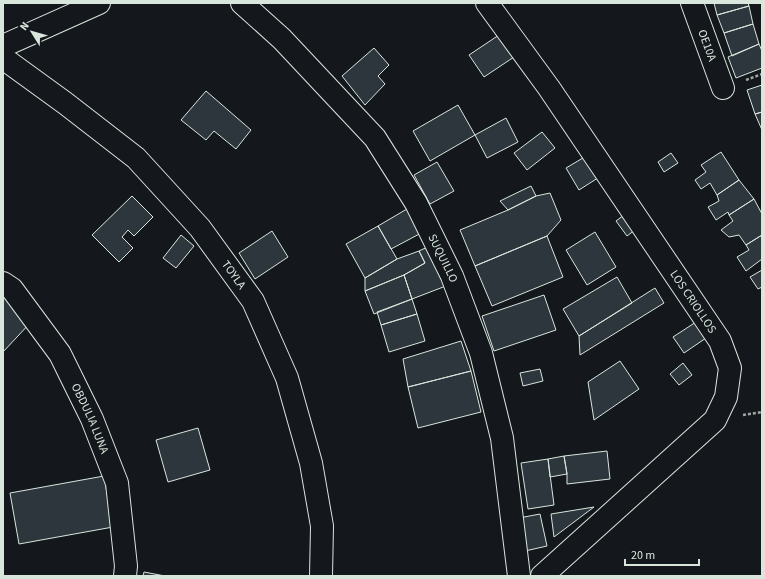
<svg xmlns="http://www.w3.org/2000/svg" width="765" height="579" font-family="'Source Sans 3',sans-serif">
<style>
.building{fill:#2c363c;stroke:#d8e6dc}
.lines{fill:none;stroke-linecap:round;stroke-linejoin:round}
.street-casing{stroke:#d8e6dc;stroke-width:24}
.path{stroke:#9da8a2;stroke-width:2.5;stroke-dasharray:3 2;stroke-linecap:butt}
.street{stroke:#14181c;stroke-width:22}
.labels{text-anchor:middle;stroke-width:3;stroke-linejoin:round;paint-order:stroke}
.street-label{font-size:12px;fill:#d8e6dc;stroke:#14181c}
</style>
<rect width="100%" height="100%" fill="#14181c"/>
<path class="building" d="M 714,3 L 748,3 L 749,6 L 717,15 Z
M 749,6 L 753,24 L 724,33 L 717,15 Z
M 753,24 L 759,44 L 732,56 L 724,33 Z
M 499,35 L 514,57 L 484,77 L 469,55 Z
M 759,44 L 762,51 L 762,68 L 736,78 L 728,57 Z
M 374,48 L 389,65 L 378,76 L 385,84 L 365,105 L 342,76 Z
M 762,85 L 762,112 L 755,114 L 747,90 Z
M 206,91 L 251,130 L 236,149 L 214,131 L 206,140 L 181,120 Z
M 458,105 L 475,135 L 430,161 L 413,131 Z
M 762,112 L 762,130 L 755,114 Z
M 506,118 L 518,142 L 487,158 L 475,135 Z
M 542,132 L 555,148 L 527,170 L 514,153 Z
M 721,152 L 739,180 L 717,195 L 710,183 L 701,189 L 695,180 L 706,172 L 701,165 Z
M 671,153 L 678,163 L 664,172 L 658,162 Z
M 588,155 L 601,176 L 579,190 L 566,168 Z
M 437,162 L 454,191 L 430,204 L 414,175 Z
M 739,180 L 754,199 L 729,215 L 728,212 L 716,220 L 708,207 L 719,201 L 717,195 Z
M 531,186 L 536,196 L 508,210 L 500,201 Z
M 550,193 L 561,220 L 547,236 L 475,266 L 460,230 L 508,210 L 536,196 Z
M 132,196 L 153,217 L 134,236 L 128,230 L 122,237 L 133,248 L 119,262 L 92,235 Z
M 754,199 L 762,214 L 762,235 L 746,245 L 739,235 L 729,237 L 721,230 L 733,221 L 729,215 Z
M 412,206 L 425,231 L 391,249 L 378,226 Z
M 624,215 L 635,230 L 627,236 L 616,221 Z
M 378,226 L 397,259 L 365,278 L 346,244 Z
M 272,231 L 288,257 L 255,279 L 239,253 Z
M 595,232 L 616,267 L 587,285 L 566,250 Z
M 181,235 L 194,246 L 176,268 L 163,258 Z
M 762,235 L 762,259 L 746,271 L 737,257 L 749,250 L 746,245 Z
M 547,236 L 563,277 L 492,306 L 475,266 Z
M 434,244 L 451,284 L 412,299 L 404,275 L 425,263 L 419,251 Z
M 419,251 L 425,263 L 404,275 L 365,291 L 365,278 L 397,259 Z
M 762,270 L 762,287 L 758,289 L 750,277 Z
M 404,275 L 412,299 L 374,314 L 365,291 Z
M 617,277 L 632,303 L 579,336 L 563,309 Z
M 655,288 L 664,303 L 580,355 L 579,336 Z
M 544,295 L 556,330 L 494,351 L 482,316 Z
M 3,296 L 31,322 L 3,352 Z
M 412,299 L 417,314 L 381,325 L 377,312 Z
M 417,314 L 425,341 L 389,352 L 381,325 Z
M 696,322 L 706,338 L 684,353 L 673,337 Z
M 461,341 L 471,371 L 408,387 L 403,359 Z
M 620,361 L 639,389 L 594,420 L 588,382 Z
M 683,363 L 692,375 L 679,385 L 670,374 Z
M 540,369 L 543,381 L 523,386 L 520,373 Z
M 471,371 L 481,412 L 418,428 L 408,387 Z
M 198,428 L 210,470 L 168,482 L 156,440 Z
M 607,451 L 610,479 L 567,484 L 567,474 L 564,456 Z
M 564,456 L 567,474 L 550,477 L 548,459 Z
M 548,459 L 554,505 L 528,509 L 521,463 Z
M 104,476 L 113,527 L 19,544 L 10,493 Z
M 594,507 L 554,537 L 551,514 Z
M 540,514 L 547,546 L 525,551 L 519,518 Z
M 144,572 L 165,576 L 143,576 Z"/>
<g class="lines">
<defs>
<g id="street">
<path id="s1" d="M 242,3 L 282,39 L 375,138 L 416,203 L 452,276 L 481,353 L 502,438 L 519,576"/>
<path id="s2" d="M 487,3 L 549,88 L 720,341 L 730,368 L 726,397 L 715,420 L 542,576"/>
<path id="s3" d="M 692,3 L 723,88"/>
<path d="M 3,46 L 99,3"/>
<path id="s4" d="M 3,58 L 65,103 L 136,158 L 200,228 L 253,301 L 287,378 L 311,463 L 322,526 L 321,576"/>
<path id="s5" d="M 3,283 L 12,289 L 60,354 L 92,419 L 117,483 L 126,566 L 125,576"/>
</g>
</defs>
<use href="#street" class="street-casing"/>
<path class="path" d="M 746,80 L 762,74
M 743,415 L 762,412"/>
<use href="#street" class="street"/>
</g>
<g class="labels">
<g class="street-label">
<text dy="4" stroke="none"><textPath href="#s3" startOffset="45">OE10A</textPath></text>
<text dy="4" stroke="none"><textPath href="#s1" startOffset="328">SUQUILLO</textPath></text>
<text dy="4" stroke="none"><textPath href="#s4" startOffset="319">TOYLA</textPath></text>
<text dy="4" stroke="none"><textPath href="#s2" startOffset="363">LOS CRIOLLOS</textPath></text>
<text dy="4" stroke="none"><textPath href="#s5" startOffset="163">OBDULIA LUNA</textPath></text>
</g>
</g>
<rect width="765" height="579" fill="none" stroke="#d8e6dc" stroke-width="8"/>
<g transform="translate(32 32) rotate(307)" stroke="#14181c" stroke-width="3" paint-order="stroke">
<path d="M0-3L7 15L0 10L-7 15Z" fill="#d8e6dc"/>
<text y="-6" font-size="11" font-weight="bold" text-anchor="middle" fill="#d8e6dc">N</text>
</g>
<path d="M625 559v6h74v-6" fill="none" stroke="#d8e6dc" stroke-width="2"/>
<text x="631" y="559" font-size="12" fill="#d8e6dc" stroke="#14181c" stroke-width="3" paint-order="stroke">20 m</text>
</svg>
